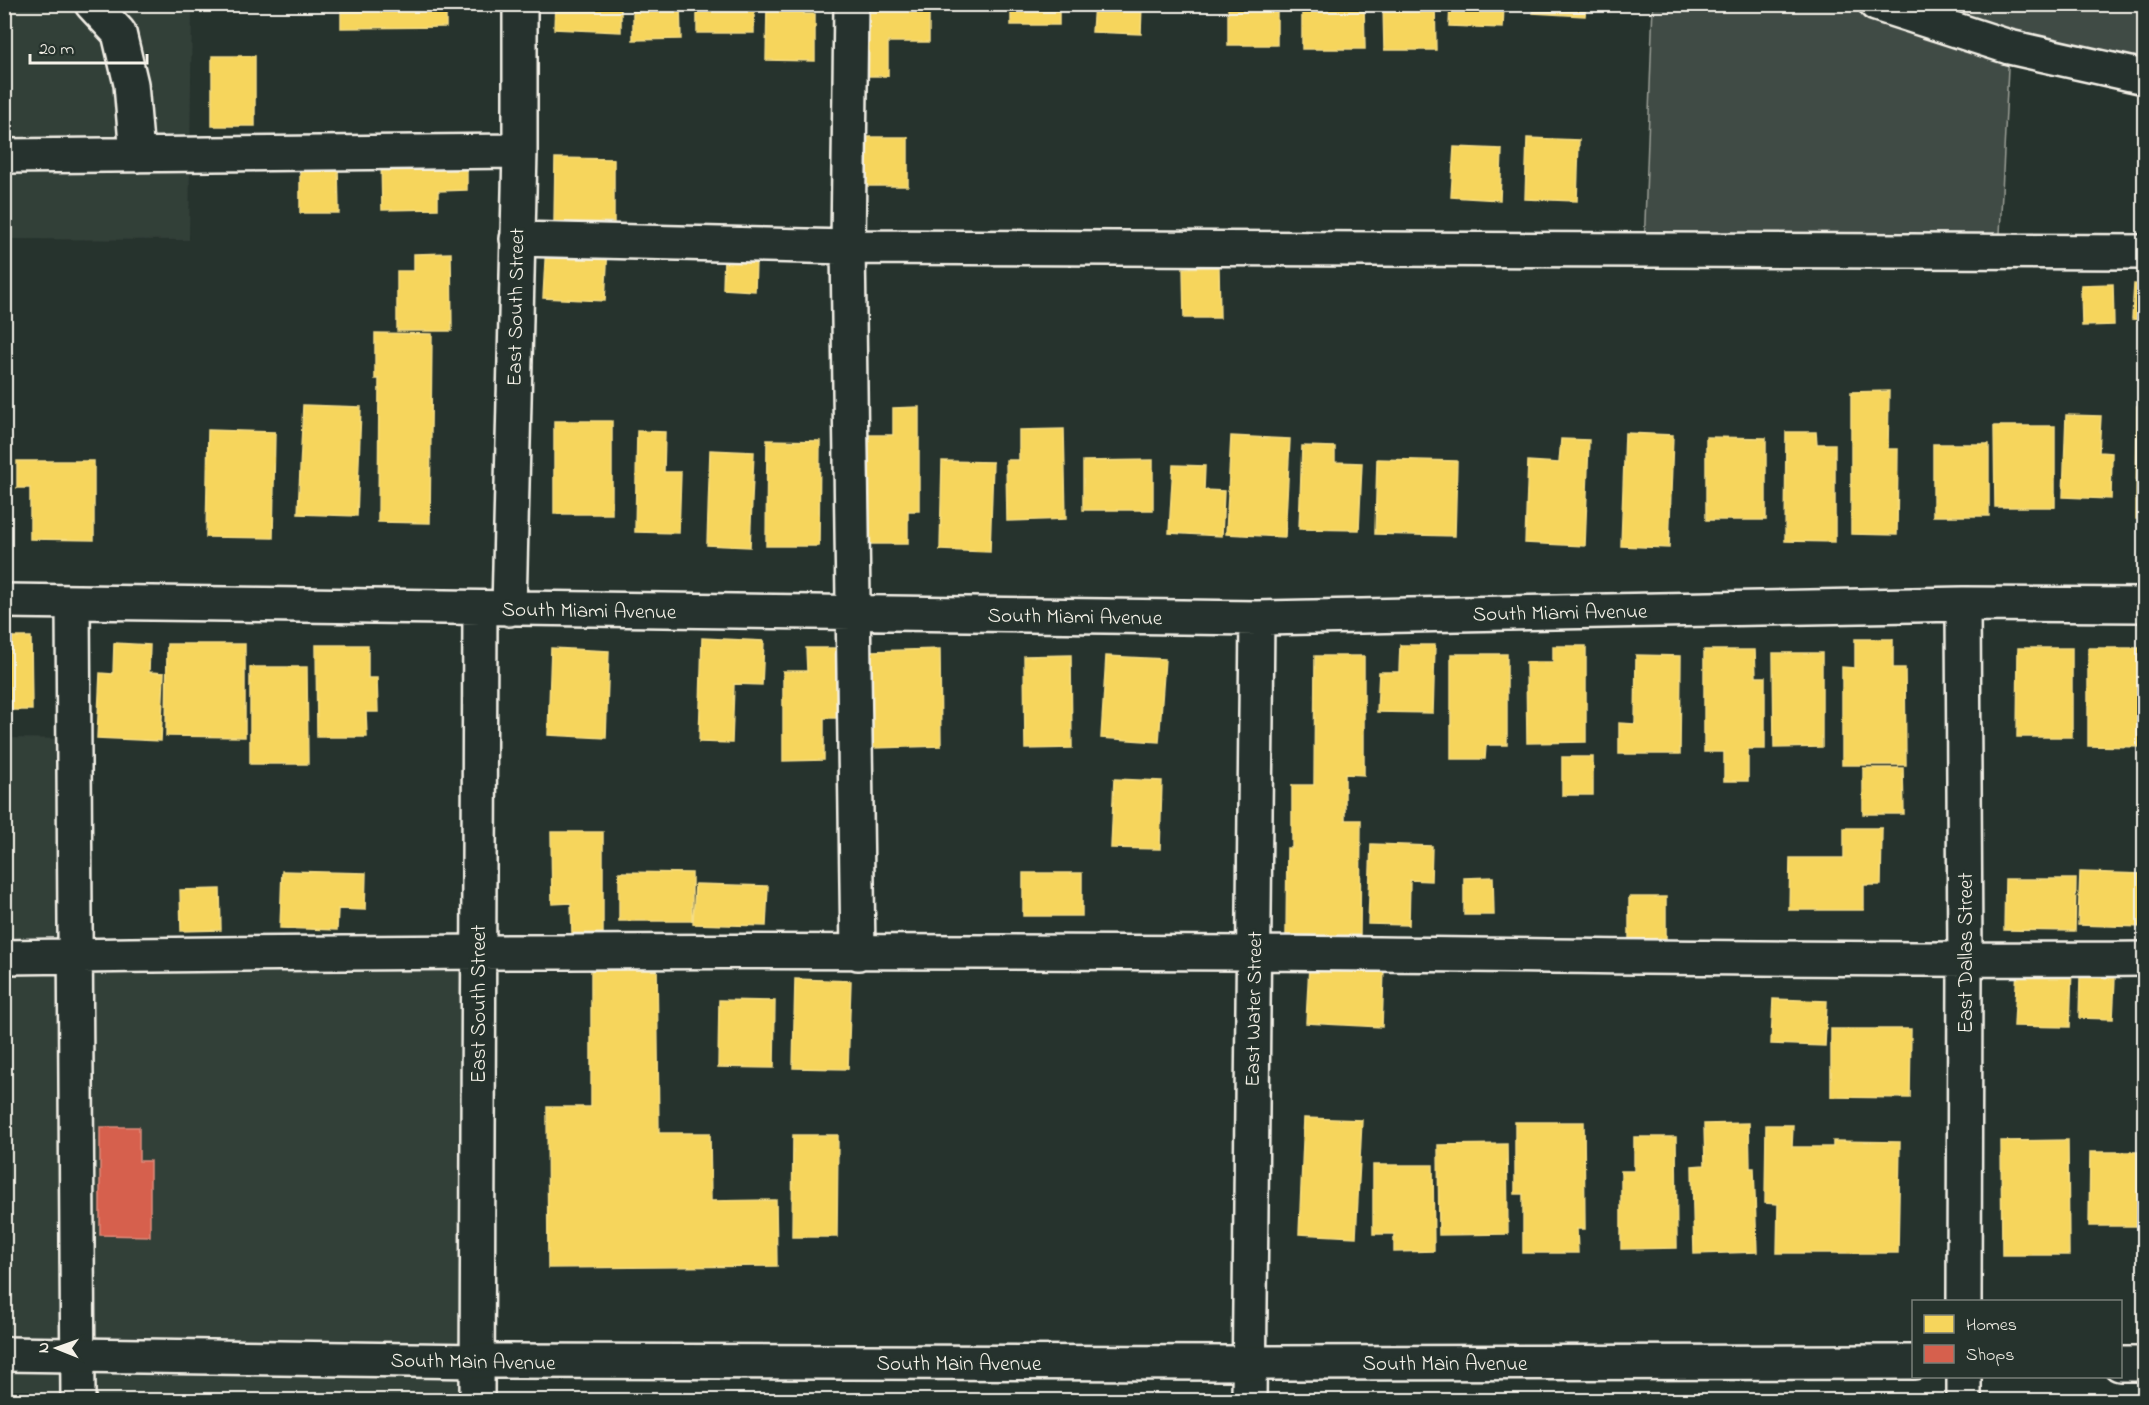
<svg xmlns="http://www.w3.org/2000/svg" width="2149" height="1405" font-family="'Indie Flower',sans-serif">
<style>
.built{fill:#333f39}
.green{fill:#414b45;stroke:#9a9e96;stroke-width:1.5}
.homes{fill:#f6d55c;stroke:#f5dd86;stroke-width:1.5}
.shops{fill:#d6604d;stroke:#df8c7c;stroke-width:1.5}
.lines{fill:none;stroke-linecap:round;stroke-linejoin:round}
.minor-casing{stroke:#f4f1e8;stroke-width:38}
.major-casing{stroke:#f4f1e8;stroke-width:38}
.minor{stroke:#26332d;stroke-width:33}
.major{stroke:#26332d;stroke-width:33}
.labels{text-anchor:middle;stroke-width:6;stroke-linejoin:round;paint-order:stroke}
.street-label{font-size:21px;fill:#f4f1e8;stroke:#26332d}
</style>
<rect width="100%" height="100%" fill="#26332d"/>
<filter id="ink" filterUnits="userSpaceOnUse"><feTurbulence type="fractalNoise" baseFrequency=".0167" numOctaves="2"/><feDisplacementMap in="SourceGraphic" scale="12" xChannelSelector="R" yChannelSelector="G"/><feConvolveMatrix kernelMatrix="1 2 1 2 8 2 1 2 1" color-interpolation-filters="sRGB"/></filter>
<g filter="url(#ink)">
<path class="built" d="M 5,5 L 192,5 L 189,240 L 5,239 Z
M 5,738 L 75,739 L 75,956 L 478,953 L 477,1400 L 5,1400 Z"/>
<path class="green" d="M 1653,5 L 2144,5 L 2144,77 L 2009,47 L 1999,255 L 1644,249 Z"/>
<path class="homes" d="M 341,4 L 446,4 L 446,27 L 341,28 Z
M 555,4 L 621,4 L 621,32 L 554,29 Z
M 633,4 L 680,4 L 681,39 L 633,40 Z
M 697,4 L 754,4 L 754,33 L 697,33 Z
M 767,4 L 804,4 L 804,14 L 815,14 L 815,61 L 766,60 Z
M 859,4 L 929,4 L 929,42 L 888,42 L 888,76 L 859,76 Z
M 1011,4 L 1059,4 L 1059,25 L 1011,25 Z
M 1094,4 L 1142,4 L 1141,34 L 1092,32 Z
M 1228,4 L 1277,4 L 1277,45 L 1228,45 Z
M 1302,4 L 1364,4 L 1365,49 L 1302,49 Z
M 1383,4 L 1435,4 L 1436,50 L 1384,50 Z
M 1450,4 L 1504,4 L 1503,28 L 1449,26 Z
M 1533,4 L 1586,4 L 1585,16 L 1533,13 Z
M 212,56 L 255,56 L 255,126 L 212,126 Z
M 860,137 L 908,137 L 908,186 L 860,186 Z
M 1527,138 L 1579,140 L 1577,201 L 1525,199 Z
M 1454,147 L 1502,149 L 1500,200 L 1451,197 Z
M 467,157 L 467,190 L 438,191 L 438,209 L 382,210 L 381,158 Z
M 555,158 L 614,159 L 614,222 L 554,222 Z
M 300,168 L 338,168 L 339,213 L 300,213 Z
M 546,243 L 608,246 L 605,301 L 543,298 Z
M 451,253 L 452,331 L 397,331 L 397,271 L 414,271 L 414,254 Z
M 724,258 L 756,260 L 755,291 L 723,289 Z
M 1219,267 L 1220,318 L 1184,318 L 1183,268 Z
M 2113,284 L 2114,325 L 2082,326 L 2081,285 Z
M 2134,284 L 2144,285 L 2144,320 L 2132,319 Z
M 375,333 L 432,334 L 430,523 L 378,522 L 379,379 L 375,379 Z
M 1889,391 L 1888,449 L 1898,449 L 1897,535 L 1851,534 L 1851,392 Z
M 303,405 L 361,407 L 357,516 L 298,514 Z
M 2137,406 L 2144,406 L 2144,519 L 2136,519 Z
M 919,407 L 919,511 L 908,511 L 908,544 L 856,544 L 856,435 L 893,435 L 893,408 Z
M 2066,415 L 2101,416 L 2099,452 L 2112,453 L 2111,499 L 2063,497 Z
M 554,421 L 612,421 L 612,514 L 554,514 Z
M 1994,426 L 2055,426 L 2055,507 L 1995,507 Z
M 1064,429 L 1066,519 L 1007,521 L 1006,460 L 1019,460 L 1019,430 Z
M 208,430 L 275,432 L 273,538 L 206,537 Z
M 637,431 L 665,432 L 664,472 L 681,472 L 679,533 L 635,532 Z
M 1786,432 L 1816,432 L 1817,444 L 1835,444 L 1835,542 L 1785,541 Z
M 1625,433 L 1673,435 L 1669,548 L 1621,546 Z
M 1231,436 L 1290,439 L 1285,537 L 1226,534 Z
M 1706,437 L 1766,438 L 1766,520 L 1706,520 Z
M 1561,439 L 1589,440 L 1585,546 L 1525,543 L 1528,461 L 1559,463 Z
M 767,440 L 820,441 L 819,546 L 766,546 Z
M 1933,444 L 1989,444 L 1989,516 L 1933,516 Z
M 1302,446 L 1335,447 L 1335,462 L 1362,463 L 1359,530 L 1299,529 Z
M 710,450 L 754,452 L 750,547 L 707,545 Z
M 1377,459 L 1457,461 L 1455,536 L 1375,534 Z
M 1153,460 L 1153,510 L 1083,510 L 1083,461 Z
M 17,461 L 94,461 L 94,540 L 30,539 L 30,488 L 17,488 Z
M 942,461 L 993,462 L 990,552 L 940,550 Z
M 1173,465 L 1205,466 L 1204,490 L 1224,491 L 1222,536 L 1169,533 Z
M 4,637 L 31,637 L 32,710 L 4,710 Z
M 702,638 L 764,641 L 762,685 L 734,684 L 732,743 L 699,742 Z
M 1855,639 L 1893,639 L 1893,668 L 1905,668 L 1906,765 L 1842,765 L 1842,667 L 1855,668 Z
M 114,643 L 150,645 L 149,672 L 164,673 L 161,741 L 97,738 L 100,673 L 113,674 Z
M 167,644 L 245,644 L 245,737 L 166,736 Z
M 316,645 L 368,645 L 368,678 L 377,678 L 378,712 L 366,712 L 367,737 L 317,737 Z
M 1400,645 L 1435,645 L 1433,713 L 1377,712 L 1379,672 L 1399,672 Z
M 1553,646 L 1586,646 L 1586,742 L 1527,743 L 1526,662 L 1553,662 Z
M 551,648 L 609,651 L 606,738 L 548,735 Z
M 806,648 L 840,648 L 840,718 L 824,718 L 824,760 L 783,761 L 783,671 L 807,671 Z
M 2018,648 L 2072,648 L 2072,737 L 2017,737 Z
M 2088,648 L 2144,648 L 2144,747 L 2088,746 Z
M 940,649 L 941,746 L 873,748 L 871,651 Z
M 1704,650 L 1755,650 L 1756,677 L 1765,677 L 1765,749 L 1748,749 L 1748,781 L 1724,781 L 1724,752 L 1704,752 Z
M 1773,653 L 1822,653 L 1822,747 L 1774,748 Z
M 1451,654 L 1507,654 L 1507,745 L 1486,745 L 1485,759 L 1451,759 Z
M 1071,655 L 1072,748 L 1025,749 L 1024,656 Z
M 1636,655 L 1681,656 L 1680,754 L 1619,754 L 1619,723 L 1635,724 Z
M 1106,656 L 1165,659 L 1159,742 L 1101,738 Z
M 1315,656 L 1364,656 L 1364,775 L 1345,774 L 1345,820 L 1361,820 L 1360,935 L 1286,935 L 1287,848 L 1292,848 L 1292,785 L 1314,785 Z
M 250,667 L 307,667 L 308,764 L 250,764 Z
M 1562,757 L 1593,757 L 1593,795 L 1562,795 Z
M 1863,768 L 1903,768 L 1904,814 L 1863,814 Z
M 1114,779 L 1162,781 L 1160,849 L 1111,848 Z
M 1844,828 L 1882,828 L 1881,885 L 1864,885 L 1864,910 L 1789,910 L 1790,858 L 1844,858 Z
M 551,832 L 603,832 L 603,933 L 572,933 L 571,903 L 552,904 Z
M 1371,844 L 1432,846 L 1431,881 L 1410,880 L 1409,925 L 1368,924 Z
M 282,871 L 366,873 L 365,910 L 338,909 L 337,930 L 280,928 Z
M 619,872 L 692,873 L 692,921 L 619,921 Z
M 2080,872 L 2144,874 L 2144,927 L 2078,925 Z
M 1023,873 L 1082,873 L 1082,916 L 1023,916 Z
M 1493,877 L 1494,915 L 1464,915 L 1464,878 Z
M 2005,879 L 2076,879 L 2075,931 L 2004,930 Z
M 695,884 L 768,886 L 766,926 L 693,924 Z
M 220,889 L 221,930 L 181,931 L 180,890 Z
M 1629,897 L 1666,897 L 1666,938 L 1629,939 Z
M 657,964 L 659,1133 L 710,1133 L 711,1201 L 776,1200 L 777,1266 L 548,1268 L 547,1107 L 591,1107 L 591,965 Z
M 1309,966 L 1384,969 L 1382,1027 L 1306,1023 Z
M 2072,967 L 2070,1027 L 2014,1026 L 2017,968 Z
M 2080,977 L 2115,978 L 2113,1019 L 2079,1018 Z
M 795,979 L 851,981 L 848,1069 L 793,1068 Z
M 1773,999 L 1827,1001 L 1825,1046 L 1771,1044 Z
M 719,1000 L 775,1001 L 774,1068 L 718,1067 Z
M 1831,1029 L 1911,1029 L 1910,1098 L 1831,1097 Z
M 1304,1118 L 1362,1120 L 1356,1237 L 1299,1234 Z
M 1515,1122 L 1584,1122 L 1585,1229 L 1577,1229 L 1578,1253 L 1523,1253 L 1523,1194 L 1515,1194 Z
M 1749,1123 L 1750,1168 L 1754,1168 L 1757,1252 L 1694,1254 L 1692,1166 L 1705,1165 L 1704,1124 Z
M 1766,1125 L 1793,1125 L 1792,1147 L 1833,1147 L 1833,1141 L 1900,1142 L 1898,1253 L 1777,1253 L 1778,1204 L 1765,1203 Z
M 793,1135 L 838,1135 L 837,1237 L 792,1237 Z
M 1634,1137 L 1676,1137 L 1677,1248 L 1621,1249 L 1621,1171 L 1634,1171 Z
M 2068,1140 L 2069,1255 L 2002,1255 L 2001,1141 Z
M 1507,1144 L 1508,1234 L 1439,1235 L 1438,1145 Z
M 2090,1152 L 2144,1152 L 2144,1226 L 2089,1226 Z
M 1373,1165 L 1433,1165 L 1434,1251 L 1394,1252 L 1394,1234 L 1373,1234 Z"/>
<path class="shops" d="M 100,1127 L 139,1127 L 139,1161 L 150,1161 L 150,1236 L 100,1235 Z"/>
<g class="lines">
<defs>
<path id="minor" d="M 92,4 L 119,33 L 131,84 L 137,155
M 851,4 L 848,247 L 858,953
M 1876,4 L 2009,47 L 2144,77
M 4,156 L 520,151
M 517,239 L 848,247 L 2144,252
M 4,601 L 1257,618 L 1963,604 L 2144,605
M 73,602 L 78,1400
M 1963,604 L 1965,961 L 1964,1302
M 509,609 L 520,151 L 520,4
M 4,957 C 420,950 836,951 1252,953 C 1549,955 1847,961 2144,959
M 1964,1376 L 1964,1400
M 477,1400 L 480,608
M 1249,1400 L 1257,618"/>
<path id="major" d="M 4,1354 L 477,1361 L 1249,1363 L 1914,1362
M 2120,1364 L 2144,1364"/>
</defs>
<use href="#minor" class="minor-casing"/>
<use href="#major" class="major-casing"/>
<use href="#minor" class="minor"/>
<use href="#major" class="major"/>
</g>
</g>
<g class="labels">
<g class="street-label">
<text transform="translate(515 307) rotate(-89)" y="7">East South Street</text>
<text transform="translate(589 610) rotate(1)" y="7">South Miami Avenue</text>
<text transform="translate(1560 612) rotate(-1)" y="7">South Miami Avenue</text>
<text transform="translate(1075 616) rotate(1)" y="7">South Miami Avenue</text>
<text transform="translate(1965 953) rotate(-90)" y="7">East Dallas Street</text>
<text transform="translate(478 1004) rotate(-90)" y="7">East South Street</text>
<text transform="translate(1253 1009) rotate(-89)" y="7">East Water Street</text>
<text transform="translate(473 1361) rotate(1)" y="7">South Main Avenue</text>
<text x="959" y="1370">South Main Avenue</text>
<text x="1445" y="1370">South Main Avenue</text>
</g>
</g>
<rect width="2149" height="1405" fill="none" stroke="#26332d" stroke-width="24"/>
<rect x="12" y="12" width="2125" height="1381" fill="none" stroke="#f4f1e8" stroke-width="2" filter="url(#ink)"/>
<rect x="1912" y="1300" width="210" height="78" fill="#26332d" stroke="#787f78" stroke-width="1.5"/>
<rect x="1924" y="1315" width="30" height="18" fill="#f6d55c" stroke="#787f78" stroke-width="1.5"/>
<text x="1966" y="1330" font-size="18" fill="#f4f1e8">Homes</text>
<rect x="1924" y="1345" width="30" height="18" fill="#d6604d" stroke="#787f78" stroke-width="1.5"/>
<text x="1966" y="1360" font-size="18" fill="#f4f1e8">Shops</text>
<g transform="translate(57 1348) rotate(271)" stroke="#26332d" stroke-width="4.5" paint-order="stroke">
<path d="M0-4.5L10 22L0 15L-10 22Z" fill="#f4f1e8"/>
<text y="-9" font-size="16" font-weight="bold" text-anchor="middle" fill="#f4f1e8">N</text>
</g>
<path d="M30 54v9h117v-9" fill="none" stroke="#f4f1e8" stroke-width="3"/>
<text x="39" y="54" font-size="18" fill="#f4f1e8" stroke="#26332d" stroke-width="4.5" paint-order="stroke">20 m</text>
</svg>
